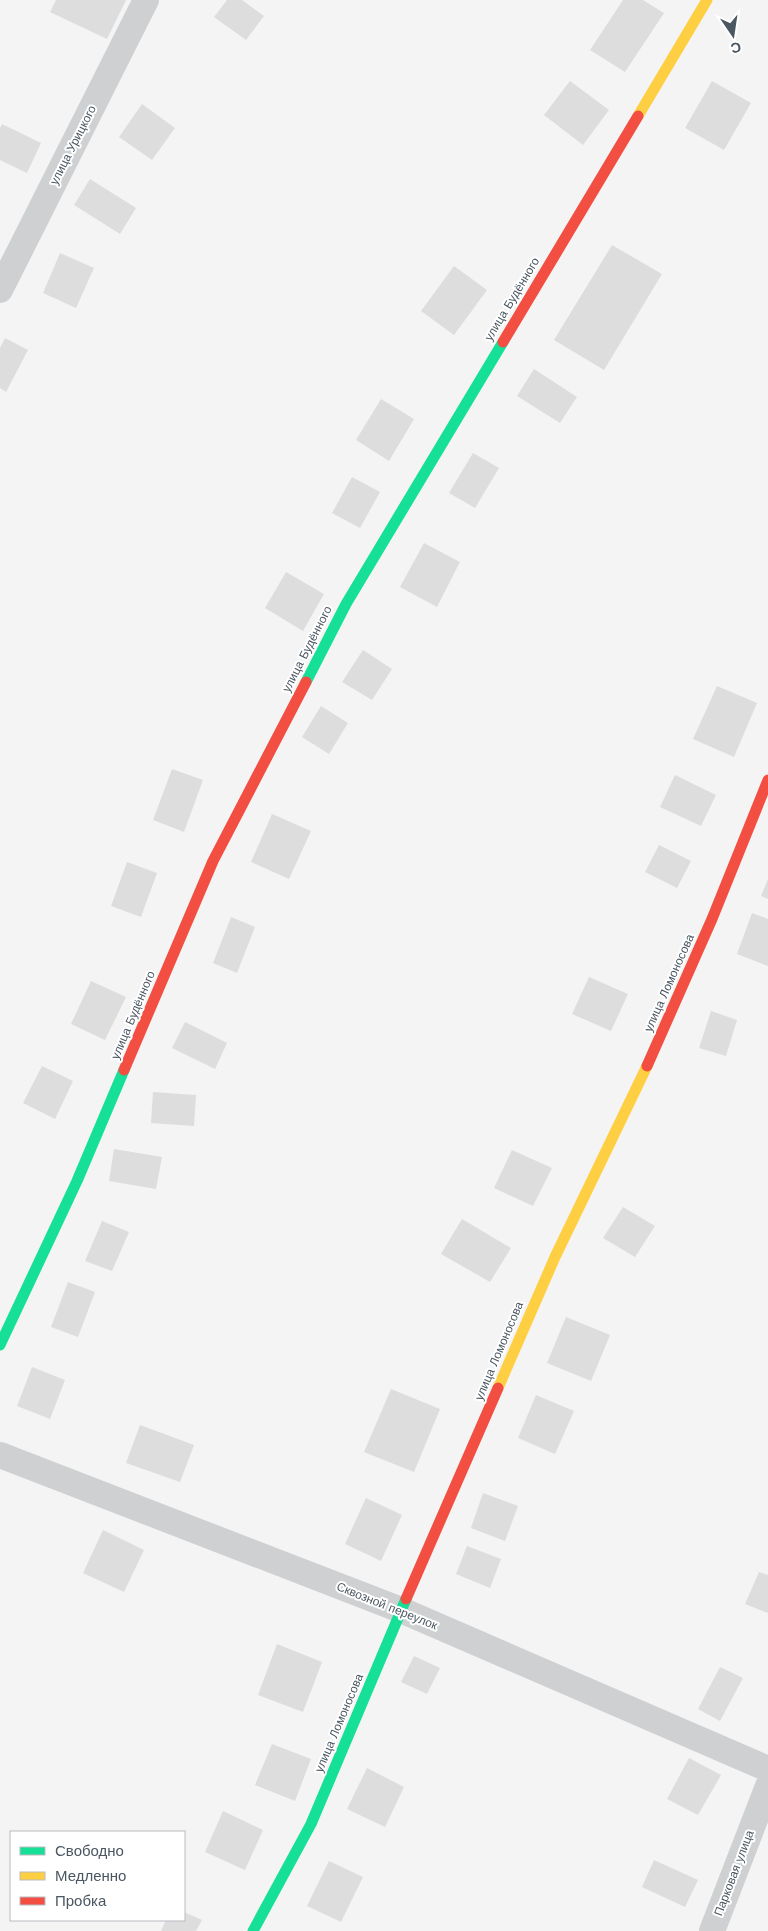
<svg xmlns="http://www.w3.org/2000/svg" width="768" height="1931" font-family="'Work Sans',sans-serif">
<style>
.building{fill:#ddddde}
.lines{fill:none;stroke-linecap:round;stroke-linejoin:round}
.street{stroke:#ced0d2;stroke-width:26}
.fast{stroke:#16e098;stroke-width:11}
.slow{stroke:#ffcf43;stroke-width:11}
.jam{stroke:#f24e42;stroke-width:11}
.labels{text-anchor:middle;stroke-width:4;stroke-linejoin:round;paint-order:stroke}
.street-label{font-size:12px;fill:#4a5661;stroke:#fff}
</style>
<rect width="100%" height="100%" fill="#f4f4f4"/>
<path class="building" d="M 56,0 L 126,0 L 107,39 L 50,12 Z
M 227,0 L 242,0 L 264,16 L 246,40 L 214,17 Z
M 623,0 L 643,0 L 664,13 L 625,72 L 590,50 Z
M 570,81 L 609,110 L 583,145 L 544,115 Z
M 712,81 L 751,103 L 724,150 L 685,128 Z
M 142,104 L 175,128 L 152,160 L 119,137 Z
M 2,124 L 41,143 L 27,173 L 0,160 L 0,128 Z
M 90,179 L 136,208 L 120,234 L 74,205 Z
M 612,245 L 662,274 L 604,370 L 554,340 Z
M 60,253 L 94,268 L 76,308 L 43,293 Z
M 454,266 L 487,290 L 454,335 L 421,311 Z
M 5,338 L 28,350 L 6,392 L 0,388 L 0,348 Z
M 534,369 L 577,397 L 560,423 L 517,396 Z
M 381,399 L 414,419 L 389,461 L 356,440 Z
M 473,453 L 499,468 L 475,508 L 449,493 Z
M 352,477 L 380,492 L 360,528 L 332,513 Z
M 424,543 L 460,562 L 437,607 L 400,587 Z
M 286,572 L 324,594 L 303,631 L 265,608 Z
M 363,650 L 392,669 L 372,700 L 342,682 Z
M 717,686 L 757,703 L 734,757 L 693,739 Z
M 321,706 L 348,723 L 329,754 L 302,737 Z
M 172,769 L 203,780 L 184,832 L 153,820 Z
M 675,775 L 716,795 L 701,826 L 660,807 Z
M 272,814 L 311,831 L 289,879 L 251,862 Z
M 659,845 L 691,861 L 677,888 L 645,872 Z
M 127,862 L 157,873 L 141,917 L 111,906 Z
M 768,879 L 768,899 L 761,896 Z
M 752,913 L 768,919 L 768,966 L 737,954 Z
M 231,917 L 255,927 L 237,973 L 213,963 Z
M 589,977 L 628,994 L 611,1031 L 572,1014 Z
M 91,981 L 126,997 L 105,1040 L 71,1024 Z
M 711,1011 L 737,1020 L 726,1056 L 699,1048 Z
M 185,1022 L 227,1043 L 215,1069 L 172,1048 Z
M 42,1066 L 73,1081 L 55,1119 L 23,1103 Z
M 153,1092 L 196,1095 L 194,1126 L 151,1123 Z
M 114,1149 L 162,1157 L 156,1189 L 109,1181 Z
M 512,1150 L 552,1168 L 533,1206 L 494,1188 Z
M 623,1207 L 655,1226 L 635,1257 L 603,1238 Z
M 462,1219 L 511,1248 L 490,1282 L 441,1254 Z
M 102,1221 L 129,1232 L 112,1271 L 85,1261 Z
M 68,1282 L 95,1292 L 78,1337 L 51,1327 Z
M 566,1317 L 610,1335 L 591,1381 L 547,1363 Z
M 32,1367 L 65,1380 L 50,1419 L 17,1406 Z
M 391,1389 L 440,1409 L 414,1472 L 364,1452 Z
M 536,1395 L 574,1411 L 555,1454 L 518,1438 Z
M 140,1425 L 194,1445 L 180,1482 L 126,1463 Z
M 483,1493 L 518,1506 L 505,1541 L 471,1528 Z
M 366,1498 L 402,1515 L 381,1561 L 345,1544 Z
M 103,1530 L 144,1550 L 124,1592 L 83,1573 Z
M 467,1546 L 501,1559 L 490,1588 L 456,1574 Z
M 759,1572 L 768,1575 L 768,1613 L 745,1604 Z
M 277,1644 L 322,1662 L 303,1712 L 258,1695 Z
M 414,1656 L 440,1668 L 427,1694 L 401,1682 Z
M 720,1667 L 743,1678 L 720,1721 L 698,1709 Z
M 272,1744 L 311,1759 L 295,1801 L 255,1785 Z
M 689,1758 L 721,1775 L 698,1815 L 667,1799 Z
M 367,1768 L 404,1787 L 385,1827 L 347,1809 Z
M 223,1811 L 263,1830 L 245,1870 L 205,1852 Z
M 654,1860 L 698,1880 L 685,1907 L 642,1887 Z
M 329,1861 L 363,1877 L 341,1922 L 307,1906 Z
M 184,1912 L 202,1920 L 196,1931 L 161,1931 L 166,1920 L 184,1920 Z"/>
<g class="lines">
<path class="street" d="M 0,290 L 146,0
M 0,1455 L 401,1610 L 768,1769
M 712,1931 L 768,1786"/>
<path class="fast" d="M 306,682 L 346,604 L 503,342
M 0,1345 L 77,1181 L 124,1070
M 253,1931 L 311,1824 L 406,1599"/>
<path class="slow" d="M 638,116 L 707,0
M 498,1388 L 555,1257 L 647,1066"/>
<path class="jam" d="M 503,342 L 638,116
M 647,1066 L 712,919 L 768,780
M 124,1070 L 213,861 L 306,682
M 406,1599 L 498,1388"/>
</g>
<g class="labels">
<g class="street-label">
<text transform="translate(73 145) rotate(-63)" y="4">улица Урицкого</text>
<text transform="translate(512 299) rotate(-59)" y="4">улица Будённого</text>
<text transform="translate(307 649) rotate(-63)" y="4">улица Будённого</text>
<text transform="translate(669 983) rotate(-66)" y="4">улица Ломоносова</text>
<text transform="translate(133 1015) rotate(-67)" y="4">улица Будённого</text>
<text transform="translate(499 1351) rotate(-67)" y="4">улица Ломоносова</text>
<text transform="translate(387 1606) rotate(22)" y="4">Сквозной переулок</text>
<text transform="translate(339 1723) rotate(-67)" y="4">улица Ломоносова</text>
<text transform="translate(734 1873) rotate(-69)" y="4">Парковая улица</text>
</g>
</g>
<rect x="10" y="1831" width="175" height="90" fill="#ffffff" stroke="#b7bbc0"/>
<rect x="20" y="1847" width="25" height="8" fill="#16e098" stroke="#b7bbc0"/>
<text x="55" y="1856" font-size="15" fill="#4a5661">Свободно</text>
<rect x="20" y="1872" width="25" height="8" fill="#ffcf43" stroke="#b7bbc0"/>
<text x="55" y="1881" font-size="15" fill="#4a5661">Медленно</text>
<rect x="20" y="1897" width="25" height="8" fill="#f24e42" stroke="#b7bbc0"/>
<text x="55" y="1906" font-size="15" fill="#4a5661">Пробка</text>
<g transform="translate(733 35) rotate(167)" stroke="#ffffff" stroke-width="4" paint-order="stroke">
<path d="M0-4L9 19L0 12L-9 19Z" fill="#4a5661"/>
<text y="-8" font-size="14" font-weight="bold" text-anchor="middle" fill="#4a5661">С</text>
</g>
</svg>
